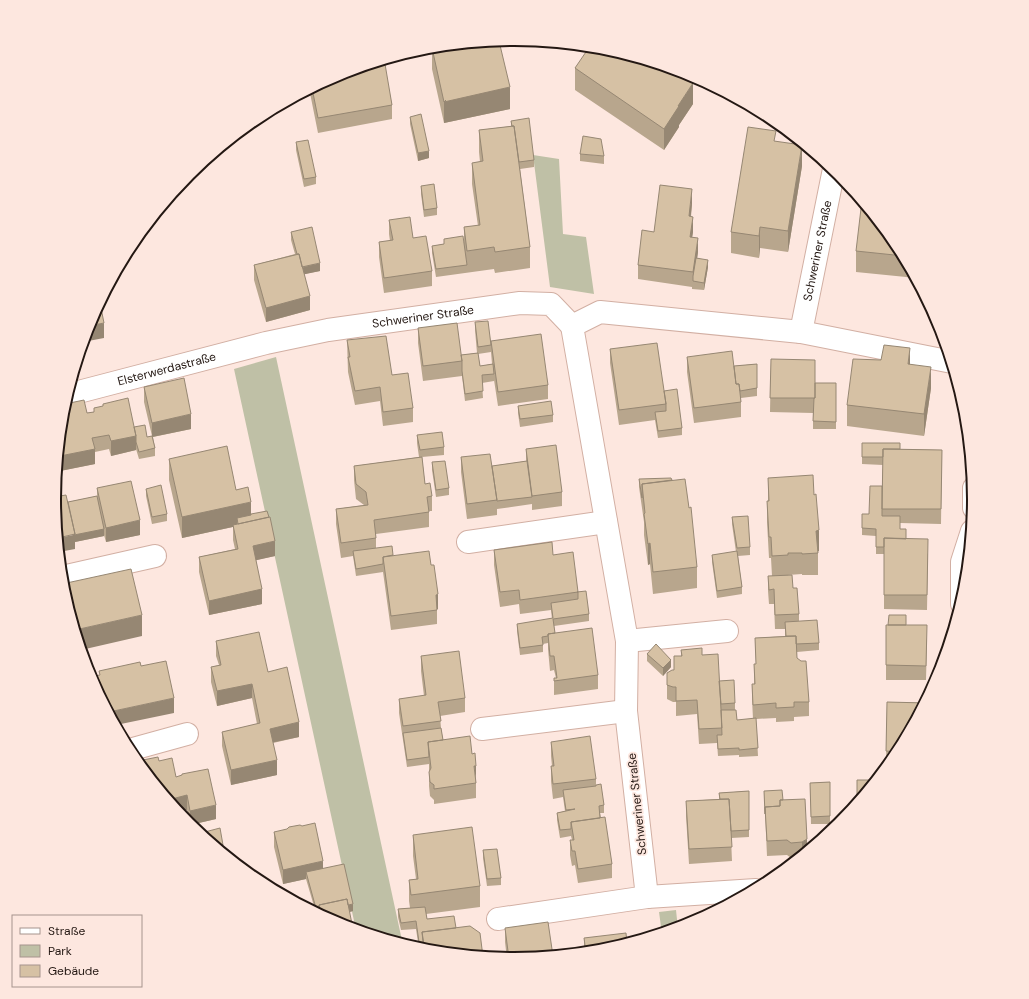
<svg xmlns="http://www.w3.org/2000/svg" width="1029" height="999" font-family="'DM Sans',sans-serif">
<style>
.green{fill:#bfc0a6}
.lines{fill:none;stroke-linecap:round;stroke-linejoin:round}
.minor-casing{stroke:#d2afa3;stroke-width:24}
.minor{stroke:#fff;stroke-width:22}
.wall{fill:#b8a68d;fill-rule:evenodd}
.shaded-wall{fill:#968773}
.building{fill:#d6c1a4;stroke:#968773}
.labels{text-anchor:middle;stroke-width:3.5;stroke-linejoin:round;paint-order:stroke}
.street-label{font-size:12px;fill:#241813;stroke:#fde7df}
.rim{fill:none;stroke:#241813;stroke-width:2}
</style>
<rect width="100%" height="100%" fill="#fde7df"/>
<path class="green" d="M 533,155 L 559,159 L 563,234 L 586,237 L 594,294 L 550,287 Z
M 276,357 L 403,945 L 356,930 L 234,369 Z
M 676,910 L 678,929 L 662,934 L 659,912 Z"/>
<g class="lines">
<defs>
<g id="minor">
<path id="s1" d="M 801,332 L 834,169"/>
<path id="s2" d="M 67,395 L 266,343 L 328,330 L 520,303 L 551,304 L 572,326"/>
<path d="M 974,488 L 974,508"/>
<path d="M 468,542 L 606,522"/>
<path d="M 62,577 L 155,556"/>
<path d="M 962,604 L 962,562 L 972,531"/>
<path d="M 627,641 L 727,631"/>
<path d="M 482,729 L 626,711"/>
<path d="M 129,750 L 187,734"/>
<path d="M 647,897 L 626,711 L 627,641 L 572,326 L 600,312 L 801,332 L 952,362"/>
<path d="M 498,919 L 647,897 L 756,890"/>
</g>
</defs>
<use href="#minor" class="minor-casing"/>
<use href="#minor" class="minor"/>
</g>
<path class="wall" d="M 432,48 L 510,109 L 444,123 L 444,122 L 444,123 L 432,69 Z
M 599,51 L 693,104 L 679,125 L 679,127 L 664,150 L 575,90 L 575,68 Z
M 384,60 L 384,64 L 392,105 L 392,119 L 318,133 L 310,93 L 310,89 L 338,74 Z
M 410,117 L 429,158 L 418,161 L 410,124 Z
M 511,121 L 534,160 L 534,167 L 520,169 L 530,247 L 530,268 L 495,273 L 494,269 L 436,277 L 432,253 L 432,246 L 444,244 L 444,239 L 464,242 L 464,227 L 478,226 L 472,184 L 472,163 L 480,162 L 479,152 L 479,130 L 511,126 Z
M 776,141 L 802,166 L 788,252 L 760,248 L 759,258 L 731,253 L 731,232 Z
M 296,142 L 316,177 L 316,184 L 304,187 L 296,150 Z
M 580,154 L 604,156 L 604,164 L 580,161 Z
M 421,186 L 437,208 L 437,215 L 424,217 L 421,194 Z
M 692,204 L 691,217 L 693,232 L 692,237 L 698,252 L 697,258 L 708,267 L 704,290 L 692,289 L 692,287 L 638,279 L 638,265 L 654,232 Z
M 389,220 L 413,238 L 432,271 L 432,286 L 384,293 L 379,257 L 379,242 L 390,241 L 389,234 Z
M 291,232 L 320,271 L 304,274 L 310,310 L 266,322 L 254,280 L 254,265 L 295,254 L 291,240 Z
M 898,244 L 916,278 L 856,272 L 856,251 Z
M 475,322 L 491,344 L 548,385 L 548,399 L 498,406 L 494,380 L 494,381 L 482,383 L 483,398 L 465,401 L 462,376 L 423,381 L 418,343 L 418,328 L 461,355 L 477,353 L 475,330 ZM 491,352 L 492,364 L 480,366 L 478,354 Z
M 347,340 L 392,375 L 413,408 L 413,422 L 383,426 L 380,401 L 355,405 L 348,372 Z
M 610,349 L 664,391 L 682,428 L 682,435 L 658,438 L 655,420 L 619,425 L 610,363 Z
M 687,357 L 734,366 L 757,364 L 757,396 L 741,398 L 741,417 L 694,423 L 687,372 Z
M 771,359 L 815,383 L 836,383 L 836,429 L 813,429 L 813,413 L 770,412 Z
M 910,364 L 931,388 L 924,436 L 847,426 L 847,405 Z
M 144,387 L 191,429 L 153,437 L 155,448 L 155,456 L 139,459 L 136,449 L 136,450 L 111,456 L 109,449 L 95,452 L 95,464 L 60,471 L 58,461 L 63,409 L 87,413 L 94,412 L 94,408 L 103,407 L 103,404 L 147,437 L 152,436 L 144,402 Z
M 518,406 L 553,415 L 553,422 L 520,427 L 518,413 Z
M 417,435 L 444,447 L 444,455 L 422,457 L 425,484 L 432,496 L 432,511 L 429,511 L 429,527 L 376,534 L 376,548 L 393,555 L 438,609 L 437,609 L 437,624 L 391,630 L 383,572 L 356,576 L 353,556 L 341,558 L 336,524 L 336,509 L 364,505 L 356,499 L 354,480 L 354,466 L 419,457 L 417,443 Z
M 862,443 L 900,449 L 942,450 L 941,524 L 900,523 L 900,529 L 906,539 L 928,554 L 927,610 L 884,609 L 884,554 L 876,554 L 876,536 L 862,535 L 862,514 L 869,514 L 882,486 L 883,465 L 862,464 Z
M 526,449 L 562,492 L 562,506 L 532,510 L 532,504 L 497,509 L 497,515 L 467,519 L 461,472 L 461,457 L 492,466 L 526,461 Z
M 169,459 L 236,490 L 275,556 L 256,560 L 262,604 L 209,615 L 199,572 L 199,557 L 235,549 L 233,540 L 233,527 L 182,538 L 169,480 Z
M 432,462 L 449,488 L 449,495 L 436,497 L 432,470 Z
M 768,478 L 819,551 L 818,551 L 818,575 L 802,575 L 802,574 L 788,575 L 793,588 L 799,614 L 799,621 L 819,643 L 819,650 L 797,652 L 797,658 L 809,702 L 809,716 L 794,717 L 794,721 L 776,722 L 776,718 L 756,719 L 758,756 L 739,757 L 739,755 L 718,756 L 717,743 L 699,744 L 697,714 L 676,716 L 676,702 L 673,702 L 667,699 L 667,673 L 674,670 L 674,656 L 681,656 L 681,650 L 702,655 L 719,681 L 735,703 L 735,710 L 737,720 L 753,719 L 752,699 L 752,684 L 754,684 L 754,664 L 756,664 L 755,638 L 785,636 L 785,629 L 775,629 L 774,604 L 769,604 L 768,591 L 768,576 L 772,576 L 771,558 L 769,558 L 767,522 L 767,501 L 768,501 Z
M 639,479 L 672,480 L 697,567 L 697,588 L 653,594 L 650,564 L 648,565 L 644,535 L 644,522 L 639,487 Z
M 97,488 L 140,535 L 106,542 L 104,535 L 104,536 L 75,542 L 75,549 L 68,502 L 97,496 Z
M 146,489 L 167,514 L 167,521 L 152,524 L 146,496 Z
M 732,517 L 750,547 L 750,555 L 738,556 L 742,587 L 742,594 L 717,598 L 712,562 L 712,555 L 736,552 L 732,524 Z
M 494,550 L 553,555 L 578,592 L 589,614 L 589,621 L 554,626 L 555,633 L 598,675 L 598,689 L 554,695 L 554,678 L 556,678 L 554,670 L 550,671 L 548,649 L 548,643 L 543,644 L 543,652 L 520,655 L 517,631 L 517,624 L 552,619 L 551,610 L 520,614 L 519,604 L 500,607 L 494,565 Z
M 886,625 L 906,625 L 927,640 L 926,680 L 886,680 Z
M 216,641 L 268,672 L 299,737 L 273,743 L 277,775 L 231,785 L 222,746 L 222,732 L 257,724 L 252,698 L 217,706 L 211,682 L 211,667 L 219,665 L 216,656 Z
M 647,654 L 671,667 L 663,676 L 647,661 Z
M 421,656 L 465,698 L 465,712 L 440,716 L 441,728 L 443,740 L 476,781 L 476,798 L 434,804 L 434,800 L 430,796 L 429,786 L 429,764 L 407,767 L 399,713 L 399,699 L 424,696 L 421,671 Z
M 887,702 L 926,703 L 897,756 L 889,766 L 886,766 Z
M 551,742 L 596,779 L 596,785 L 604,805 L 604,813 L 600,813 L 612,864 L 612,878 L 578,883 L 575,865 L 572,866 L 570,855 L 570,840 L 572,840 L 571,836 L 560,838 L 557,820 L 557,813 L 565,811 L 563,797 L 553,799 L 551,781 L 551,766 L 552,766 L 551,756 Z
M 159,761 L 176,777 L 216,819 L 190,825 L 187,810 L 178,812 L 138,763 Z
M 830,782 L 830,824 L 811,824 L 810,783 Z
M 749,791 L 749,837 L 731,838 L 732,861 L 689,864 L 686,816 L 686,801 L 719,799 L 719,793 Z
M 764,791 L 783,800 L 807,852 L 801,857 L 791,858 L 787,855 L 767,856 Z
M 274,832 L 323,868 L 353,911 L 350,912 L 338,925 L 316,913 L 306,879 L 283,884 L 274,847 Z
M 413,835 L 480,886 L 480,907 L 426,914 L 427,919 L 456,928 L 483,957 L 424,951 L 423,951 L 423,949 L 419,949 L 416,929 L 401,930 L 398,917 L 398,909 L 410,908 L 409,901 L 409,880 L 416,879 L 413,856 Z
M 483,850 L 501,878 L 501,885 L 487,886 L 483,858 Z
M 505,928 L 514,960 L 507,959 L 505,942 Z
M 584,938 L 604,951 L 584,953 Z"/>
<path class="shaded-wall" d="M 693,83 L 693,104 L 679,125 L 679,127 L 664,150 L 664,129 L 678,106 Z
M 510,87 L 510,109 L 444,123 L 444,122 L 444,123 L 444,102 L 446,100 Z
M 802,145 L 802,166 L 788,252 L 788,231 Z
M 429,151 L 429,158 L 418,161 L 418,153 Z
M 692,189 L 692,204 L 689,231 L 689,216 Z
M 693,217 L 693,232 L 690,251 L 690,237 Z
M 760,227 L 760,248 L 759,258 L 759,236 Z
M 698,238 L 698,252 L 694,281 L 693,281 L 693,272 Z
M 708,260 L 708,267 L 704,290 L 704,283 Z
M 320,263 L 320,271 L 301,275 L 301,268 Z
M 310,296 L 310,310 L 266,322 L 266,308 Z
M 104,323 L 104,338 L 83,342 L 88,326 Z
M 910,348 L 910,369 L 908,364 Z
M 931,367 L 931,388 L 924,436 L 924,414 Z
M 191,414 L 191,429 L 152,437 L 152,423 Z
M 136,436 L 136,450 L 111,456 L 111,441 Z
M 95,449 L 95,464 L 60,471 L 60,456 Z
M 251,502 L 251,523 L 237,518 L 237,526 L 182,538 L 182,517 Z
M 140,520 L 140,535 L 106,542 L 106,528 Z
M 104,529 L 104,536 L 75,542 L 75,549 L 59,552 L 58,538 Z
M 819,530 L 819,551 L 816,552 L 816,531 Z
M 275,541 L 275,556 L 253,561 L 253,546 Z
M 650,543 L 650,564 L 648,565 L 648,544 Z
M 262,589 L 262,604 L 209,615 L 209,601 Z
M 438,594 L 438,609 L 436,609 L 436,595 Z
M 142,615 L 142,636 L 81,650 L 75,630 Z
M 671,660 L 671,667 L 663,676 L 663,668 Z
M 252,684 L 252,698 L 217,706 L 217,691 Z
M 174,698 L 174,713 L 116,725 L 109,712 Z
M 299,722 L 299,737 L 270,743 L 270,729 Z
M 277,760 L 277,775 L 231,785 L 231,770 Z
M 474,766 L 476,766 L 476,781 Z
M 187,795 L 187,810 L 178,812 L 168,800 Z
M 216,805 L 216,819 L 190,825 L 190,811 Z
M 807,839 L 807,852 L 802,856 L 802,842 Z
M 223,845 L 223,853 L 215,847 Z
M 323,861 L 323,876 L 306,872 L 306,879 L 283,884 L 283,870 Z
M 353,904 L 353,911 L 325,918 L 321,911 Z"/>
<path class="building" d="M 499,41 L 510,87 L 444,102 L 446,100 L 444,102 L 432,48 L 437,47 Z
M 590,46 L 593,47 L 599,51 L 601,48 L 605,48 L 676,70 L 687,77 L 693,83 L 678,106 L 679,106 L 664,129 L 575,68 Z
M 379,62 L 379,65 L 385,64 L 392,105 L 318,118 L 312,88 L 338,74 Z
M 421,114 L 429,151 L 418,153 L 410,117 Z
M 529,118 L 534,160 L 519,162 L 514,126 L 512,126 L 511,121 Z
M 514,126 L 530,247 L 495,252 L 494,247 L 467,251 L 464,227 L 480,225 L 472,163 L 483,161 L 479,130 Z
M 748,127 L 776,131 L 774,141 L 802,145 L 788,231 L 760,227 L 759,236 L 731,232 Z
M 583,136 L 601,139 L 604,156 L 580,154 Z
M 308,140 L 316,177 L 304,179 L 296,142 Z
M 434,184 L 437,208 L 424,210 L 421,186 Z
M 660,185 L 692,189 L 689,216 L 693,217 L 690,237 L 698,238 L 693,272 L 638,265 L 642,230 L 654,232 Z
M 862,200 L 898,244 L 904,256 L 856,251 Z
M 410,217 L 413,238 L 426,236 L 432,271 L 384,278 L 379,242 L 393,240 L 389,220 Z
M 312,227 L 320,263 L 302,267 L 299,254 L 297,254 L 291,232 Z
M 463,236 L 467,265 L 436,269 L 432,246 L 444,244 L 444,239 Z
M 299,254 L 310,296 L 266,308 L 254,265 Z
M 696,258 L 708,260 L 704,283 L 693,281 L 693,276 Z
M 100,303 L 104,323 L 88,326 L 89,323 Z
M 488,321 L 491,345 L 478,347 L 475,322 Z
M 457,323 L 462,361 L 423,366 L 418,328 Z
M 541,334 L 548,385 L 498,392 L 491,341 Z
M 386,336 L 392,375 L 408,373 L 413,408 L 383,412 L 380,387 L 355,391 L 348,357 L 350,357 L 347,340 Z
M 657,343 L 666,404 L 619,410 L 610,349 Z
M 884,345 L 910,348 L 908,364 L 931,367 L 924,414 L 847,405 L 853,359 L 881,360 Z
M 732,351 L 736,384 L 739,384 L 741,402 L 694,408 L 687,357 Z
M 478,353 L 480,366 L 493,364 L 494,374 L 482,375 L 483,391 L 465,394 L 462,371 L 462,361 L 461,355 Z
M 771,359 L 815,360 L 815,398 L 770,398 Z
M 757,364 L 757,388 L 740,391 L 739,384 L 736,384 L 734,366 Z
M 184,378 L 191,414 L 152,423 L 144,387 Z
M 815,383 L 836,383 L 836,422 L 813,421 L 814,398 L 815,398 Z
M 677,389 L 682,428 L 658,431 L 655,412 L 666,411 L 666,404 L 664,391 Z
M 128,398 L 136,436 L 111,441 L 109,435 L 92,438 L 95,449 L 60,456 L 59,451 L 63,409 L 65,404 L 84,400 L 87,413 L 94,412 L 94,408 L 103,406 L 103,404 Z
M 551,401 L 553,415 L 520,419 L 518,406 Z
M 145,425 L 147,437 L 152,436 L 155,448 L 139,452 L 136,442 L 136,436 L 134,427 Z
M 442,432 L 444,447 L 420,450 L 417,435 Z
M 862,443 L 900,443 L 900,449 L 883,449 L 883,457 L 862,457 Z
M 556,445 L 562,492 L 532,496 L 526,449 Z
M 227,446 L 236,490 L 248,487 L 251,502 L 182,517 L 169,459 Z
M 883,449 L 942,450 L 941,509 L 882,509 Z
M 490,454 L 497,500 L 467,504 L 461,457 Z
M 422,457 L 425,484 L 430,483 L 432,496 L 427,497 L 429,512 L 374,520 L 376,538 L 341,543 L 336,509 L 368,505 L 366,492 L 356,484 L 354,466 Z
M 445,461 L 449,488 L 436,490 L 432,462 Z
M 527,461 L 532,497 L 497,501 L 492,466 Z
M 813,475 L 814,495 L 816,494 L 819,530 L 816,531 L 818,553 L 802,554 L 802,553 L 788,553 L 788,555 L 772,556 L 771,537 L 769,537 L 767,501 L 769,501 L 768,478 Z
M 671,478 L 672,480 L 642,484 L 642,498 L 639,479 Z
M 685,479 L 689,508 L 691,507 L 697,567 L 653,572 L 650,543 L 648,544 L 644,514 L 645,513 L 642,484 Z
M 131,481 L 140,520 L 106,528 L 97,488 Z
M 161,485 L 167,514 L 152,517 L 146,489 Z
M 870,486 L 882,486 L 882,516 L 900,516 L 900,529 L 906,529 L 906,539 L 884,538 L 884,547 L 876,547 L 876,529 L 862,528 L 862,514 L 869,514 Z
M 66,495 L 75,534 L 58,538 L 54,497 Z
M 97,496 L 104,529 L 74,535 L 75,534 L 68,502 Z
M 267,511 L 269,517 L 238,524 L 237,518 L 251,515 L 251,514 Z
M 748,516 L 750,547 L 737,548 L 732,517 Z
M 270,517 L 275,541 L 253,546 L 262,589 L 209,601 L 199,557 L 238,549 L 233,525 Z
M 884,538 L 928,539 L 927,595 L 884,595 Z
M 552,542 L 553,555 L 573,552 L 578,592 L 520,600 L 519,590 L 500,592 L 494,550 Z
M 392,546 L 393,555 L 383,557 L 383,564 L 356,569 L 353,551 Z
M 429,551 L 431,565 L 434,565 L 438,594 L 436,595 L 437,610 L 391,616 L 383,557 Z
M 737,551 L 742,587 L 717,591 L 712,555 Z
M 131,569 L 142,615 L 75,630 L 63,589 L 62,584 Z
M 792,575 L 793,588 L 797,588 L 799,614 L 775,615 L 774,589 L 769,590 L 768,576 Z
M 586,591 L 589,614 L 553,619 L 555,633 L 548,634 L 548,636 L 542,637 L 543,645 L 520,648 L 517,624 L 553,618 L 551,603 L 578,599 L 578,592 L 577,592 Z
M 889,615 L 906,615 L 906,625 L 888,625 Z
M 817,620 L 819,643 L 796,644 L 796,636 L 786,636 L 785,622 Z
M 886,625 L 927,625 L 926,666 L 886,665 Z
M 592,628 L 598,675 L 554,681 L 554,678 L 557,678 L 554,656 L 550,656 L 548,634 Z
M 259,632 L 268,672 L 287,667 L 299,722 L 270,729 L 277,760 L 231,770 L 222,732 L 260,723 L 252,684 L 217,691 L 211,667 L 221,665 L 216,641 Z
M 796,636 L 797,658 L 801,661 L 806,661 L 809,702 L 794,702 L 794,707 L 776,708 L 776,703 L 753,705 L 752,684 L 755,684 L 754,664 L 756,664 L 755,638 Z
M 656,644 L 671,660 L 663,668 L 647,654 Z
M 702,648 L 702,655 L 718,654 L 722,728 L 699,729 L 697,700 L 676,701 L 676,687 L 673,687 L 667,685 L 667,673 L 672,670 L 674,670 L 674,656 L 682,656 L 681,650 Z
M 459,651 L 465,698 L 438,702 L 441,721 L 403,726 L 399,699 L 426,695 L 421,656 Z
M 166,661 L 174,698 L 109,712 L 90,677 L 100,675 L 99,671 L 140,662 L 141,666 Z
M 734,680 L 735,703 L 721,704 L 719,681 Z
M 887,702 L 926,703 L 899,752 L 886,751 Z
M 721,710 L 736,710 L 737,720 L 756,718 L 758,748 L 739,750 L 739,748 L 718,749 L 717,735 L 722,735 Z
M 441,728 L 443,740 L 428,742 L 429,757 L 407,760 L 403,733 Z
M 470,736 L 472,754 L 475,753 L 476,766 L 474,766 L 476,783 L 434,789 L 434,785 L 430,782 L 429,772 L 431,768 L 428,742 Z
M 590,736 L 596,779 L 553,784 L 551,766 L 554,766 L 551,742 Z
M 158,757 L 159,761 L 172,758 L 176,777 L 182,775 L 182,774 L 208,769 L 216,805 L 190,811 L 187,795 L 168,800 L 138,763 L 138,761 Z
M 857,780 L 877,780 L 857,805 Z
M 830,782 L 830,816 L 811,817 L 810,783 Z
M 601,784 L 604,805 L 599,806 L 600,818 L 571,822 L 571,829 L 560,830 L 557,813 L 575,809 L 566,810 L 563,790 L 596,786 L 596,785 Z
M 782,790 L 783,800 L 780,800 L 780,806 L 765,807 L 765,814 L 764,791 Z
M 749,791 L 749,830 L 731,831 L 729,799 L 720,799 L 719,793 Z
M 729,799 L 732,847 L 689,849 L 686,801 Z
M 805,799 L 807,839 L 802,842 L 791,843 L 787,840 L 767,841 L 765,807 L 780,806 L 780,800 Z
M 605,817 L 612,864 L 578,869 L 575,851 L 572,851 L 570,840 L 574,840 L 571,822 Z
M 315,823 L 323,861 L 283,870 L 274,832 L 287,829 L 289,827 L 300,825 L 302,826 Z
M 472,827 L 480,886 L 411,895 L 409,880 L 418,879 L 413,835 Z
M 220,828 L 223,845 L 215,847 L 202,836 L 201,833 Z
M 497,849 L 501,878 L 487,879 L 483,850 Z
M 344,864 L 353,904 L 348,905 L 347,899 L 319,905 L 319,912 L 317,912 L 306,872 Z
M 347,899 L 353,929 L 338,925 L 322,916 L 319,905 Z
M 425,907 L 427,919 L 454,916 L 456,928 L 422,932 L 423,942 L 419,942 L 416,921 L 401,923 L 398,909 Z
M 711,914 L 705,918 L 704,915 Z
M 548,922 L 553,956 L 514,960 L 509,959 L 505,928 Z
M 693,924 L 691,925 L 681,928 L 681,925 Z
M 470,926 L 480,933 L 483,957 L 425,951 L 422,932 Z
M 626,933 L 627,944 L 604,951 L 586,953 L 584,938 Z"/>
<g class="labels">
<g class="street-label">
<text dy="4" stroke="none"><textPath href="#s1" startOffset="83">Schweriner Straße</textPath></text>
<text dy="4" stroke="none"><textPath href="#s2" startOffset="365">Schweriner Straße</textPath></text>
<text dy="4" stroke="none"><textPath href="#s2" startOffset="103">Elsterwerdastraße</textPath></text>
<text transform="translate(637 804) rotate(-96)" y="4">Schweriner Straße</text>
</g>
</g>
<path d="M0 0H1029V999H0ZM61 499a453 453 0 1 1 906 0a453 453 0 1 1-906 0Z" fill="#fde7df" fill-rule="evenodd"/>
<path class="rim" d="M61 499a453 453 0 1 1 906 0a453 453 0 1 1-906 0Z"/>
<rect x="12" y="915" width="130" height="72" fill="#fde7df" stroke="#a6948d"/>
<rect x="20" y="928" width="20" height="6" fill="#ffffff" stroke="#a6948d"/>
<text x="48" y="935" font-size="12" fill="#241813">Straße</text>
<rect x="20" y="945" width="20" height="12" fill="#bfc0a6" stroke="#a6948d"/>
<text x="48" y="955" font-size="12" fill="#241813">Park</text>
<rect x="20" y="965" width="20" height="12" fill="#d6c1a4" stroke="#a6948d"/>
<text x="48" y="975" font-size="12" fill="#241813">Gebäude</text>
</svg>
